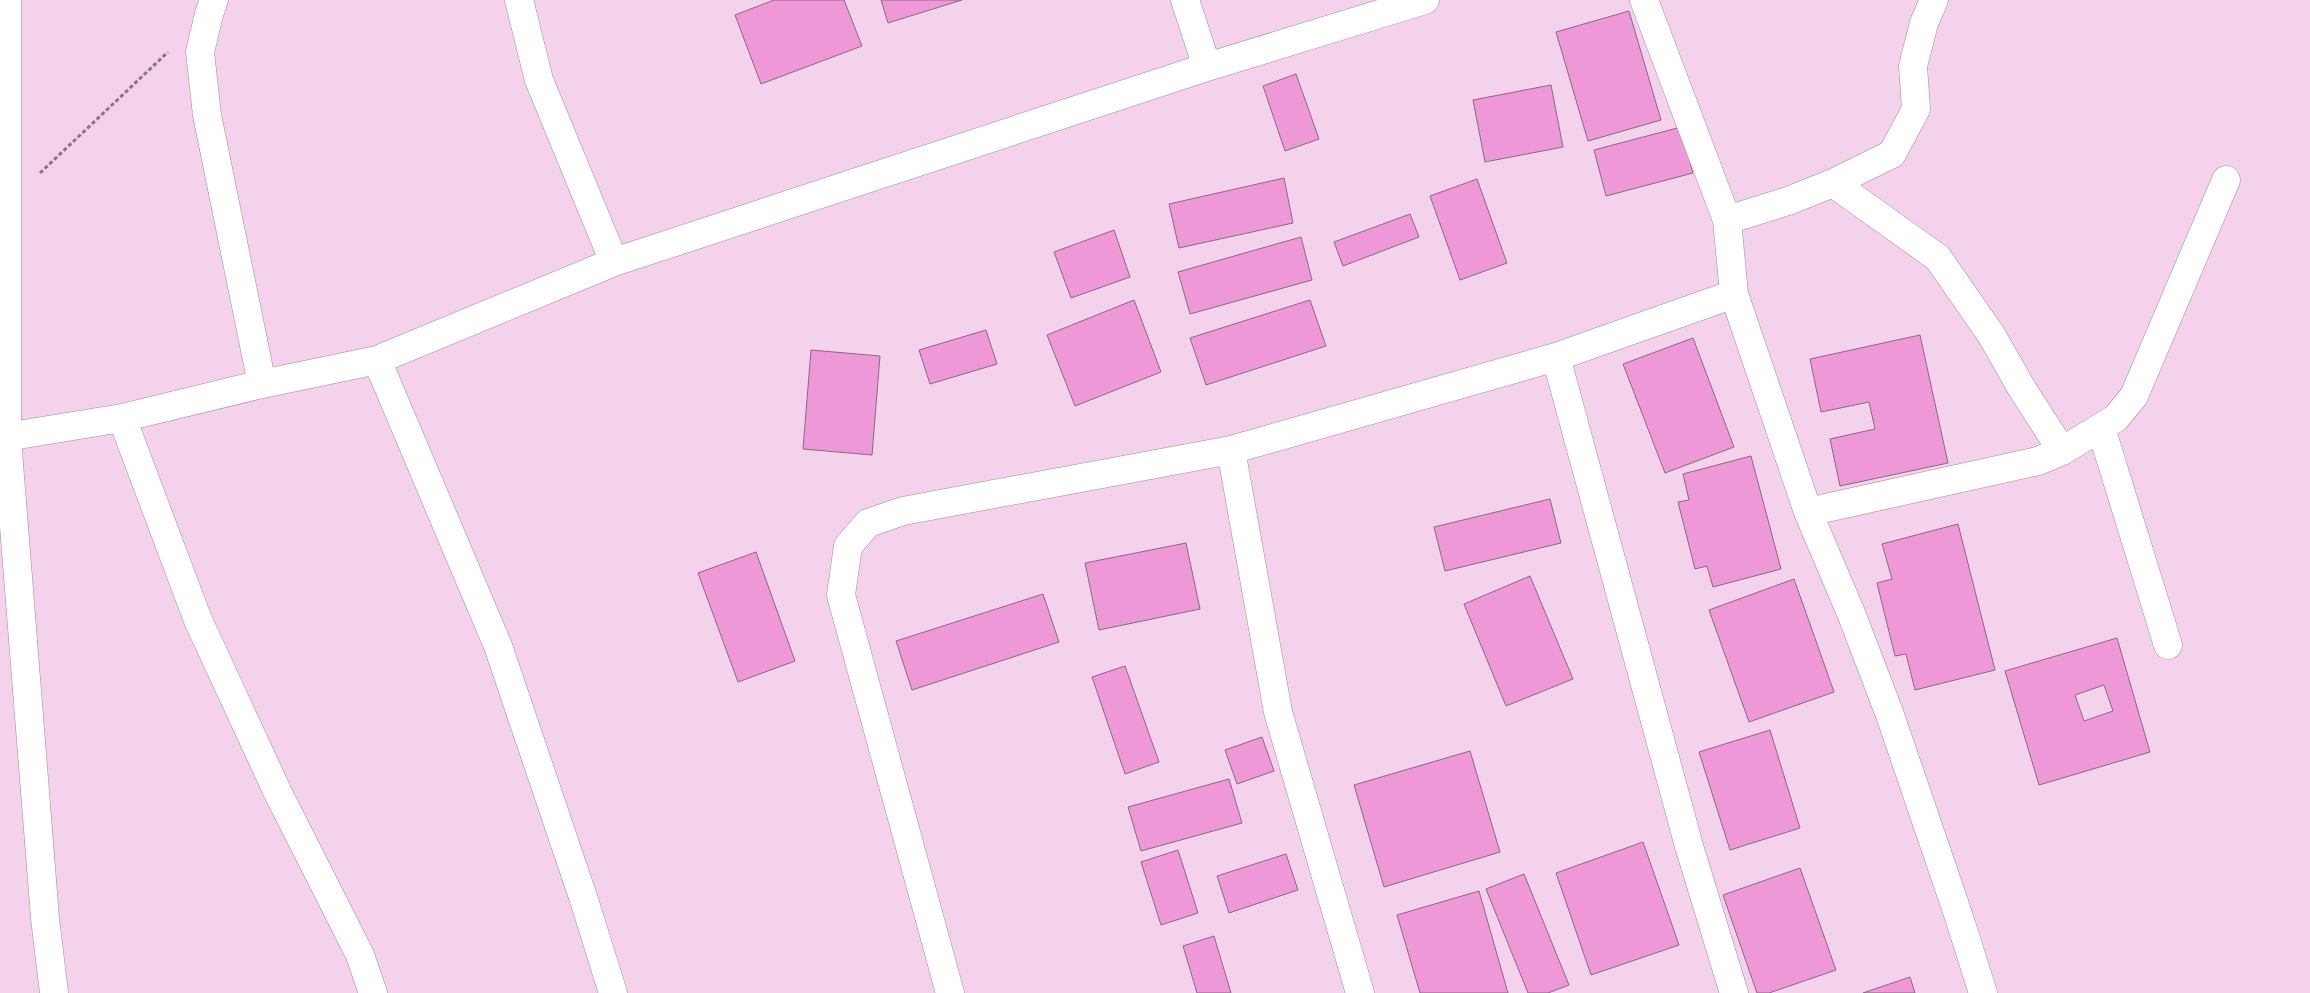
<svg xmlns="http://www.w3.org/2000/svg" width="2310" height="993" font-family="Quicksand,sans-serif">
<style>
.building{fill:#ee98d8;stroke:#896980;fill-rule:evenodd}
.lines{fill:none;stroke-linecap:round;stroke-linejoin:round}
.minor-casing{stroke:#a7869e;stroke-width:29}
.path{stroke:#8b7484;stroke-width:3;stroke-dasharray:4 2.5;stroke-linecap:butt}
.minor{stroke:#fff;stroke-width:28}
</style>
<rect width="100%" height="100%" fill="#f5d2eb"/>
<path class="building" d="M 774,0 L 844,0 L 862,46 L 761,84 L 735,15 Z
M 881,0 L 962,0 L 888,23 Z
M 1629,11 L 1661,120 L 1588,141 L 1556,32 Z
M 1296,74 L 1319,139 L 1285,151 L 1263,86 Z
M 1551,85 L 1563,147 L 1485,162 L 1473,100 Z
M 1681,127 L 1693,173 L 1606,196 L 1594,150 Z
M 1284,178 L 1293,223 L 1179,248 L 1169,204 Z
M 1477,179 L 1507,263 L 1460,280 L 1430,196 Z
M 1410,214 L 1419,237 L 1343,266 L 1334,242 Z
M 1114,230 L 1130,277 L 1071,298 L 1054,252 Z
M 1301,237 L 1312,280 L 1190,314 L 1178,272 Z
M 1134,300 L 1161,372 L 1075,406 L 1047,335 Z
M 1310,300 L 1326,346 L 1206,385 L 1190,338 Z
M 986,330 L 997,364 L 930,384 L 919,350 Z
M 1920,335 L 1948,463 L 1840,486 L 1830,439 L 1875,429 L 1869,402 L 1821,412 L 1810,359 Z
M 1693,338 L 1734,447 L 1665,473 L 1623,364 Z
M 811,350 L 880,356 L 872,455 L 803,449 Z
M 1751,456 L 1781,569 L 1713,587 L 1707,566 L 1695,569 L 1678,502 L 1689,500 L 1683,474 Z
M 1550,499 L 1561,543 L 1445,571 L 1434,527 Z
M 1958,524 L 1995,670 L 1915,690 L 1906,654 L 1895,656 L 1877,583 L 1892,579 L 1882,544 Z
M 1186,543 L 1200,609 L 1099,630 L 1085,563 Z
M 756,552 L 795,661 L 738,682 L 698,573 Z
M 1530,576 L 1573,679 L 1506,706 L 1464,604 Z
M 1794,579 L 1834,692 L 1749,722 L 1709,610 Z
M 1043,594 L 1059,642 L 912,690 L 896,641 Z
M 2117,638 L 2150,752 L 2039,785 L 2005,671 ZM 2104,685 L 2113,711 L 2084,721 L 2075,695 Z
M 1125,666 L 1159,762 L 1125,774 L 1092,677 Z
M 1770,730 L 1800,828 L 1730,850 L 1699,752 Z
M 1262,737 L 1274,771 L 1237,784 L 1225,750 Z
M 1470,751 L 1500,852 L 1384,887 L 1354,785 Z
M 1229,779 L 1242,823 L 1141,851 L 1128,807 Z
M 1643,842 L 1679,945 L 1591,975 L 1556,873 Z
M 1178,850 L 1198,913 L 1161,925 L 1141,862 Z
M 1286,854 L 1298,890 L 1229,913 L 1217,876 Z
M 1800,868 L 1836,970 L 1769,993 L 1757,993 L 1723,895 Z
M 1524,874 L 1569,985 L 1548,993 L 1528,993 L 1486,889 Z
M 1479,891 L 1508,993 L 1420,993 L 1397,915 Z
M 1214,936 L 1231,993 L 1197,993 L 1183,946 Z
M 1910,977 L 1915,993 L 1863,993 Z"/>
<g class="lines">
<defs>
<path id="minor" d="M 7,0 L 7,438 L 45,918 L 54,993
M 214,0 L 209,14 L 200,52 L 207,115 L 262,384
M 519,0 L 539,80 L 614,262
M 1185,0 L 1207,67
M 1833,183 L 1938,258 L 1992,336 L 2021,387 L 2062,451
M 1727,220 L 1788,201 L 1833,183 L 1892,154 L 1916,109 L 1913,66 L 1924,23 L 1934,0
M 1734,294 L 1808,512 L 1851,613 L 1890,715 L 1959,917 L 1983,993
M 1556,357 L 1689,846 L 1734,993
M 377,360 L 498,646 L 584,900 L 613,993
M 122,418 L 198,620 L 278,793 L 360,955 L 373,993
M 2101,428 L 2168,645
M 0,438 L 122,418 L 262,384 L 377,360 L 614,262 L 1207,67 L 1425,0
M 1231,450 L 1278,712 L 1360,993
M 1808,512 L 2038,461 L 2062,451 L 2116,418 L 2134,396 L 2226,180
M 950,993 L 841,595 L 848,546 L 868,523 L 903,511 L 1231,450 L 1556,357 L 1734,294 L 1727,220 L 1644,0"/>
</defs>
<use href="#minor" class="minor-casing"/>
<path class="path" d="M 40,173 L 168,52"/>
<use href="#minor" class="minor"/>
</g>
</svg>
